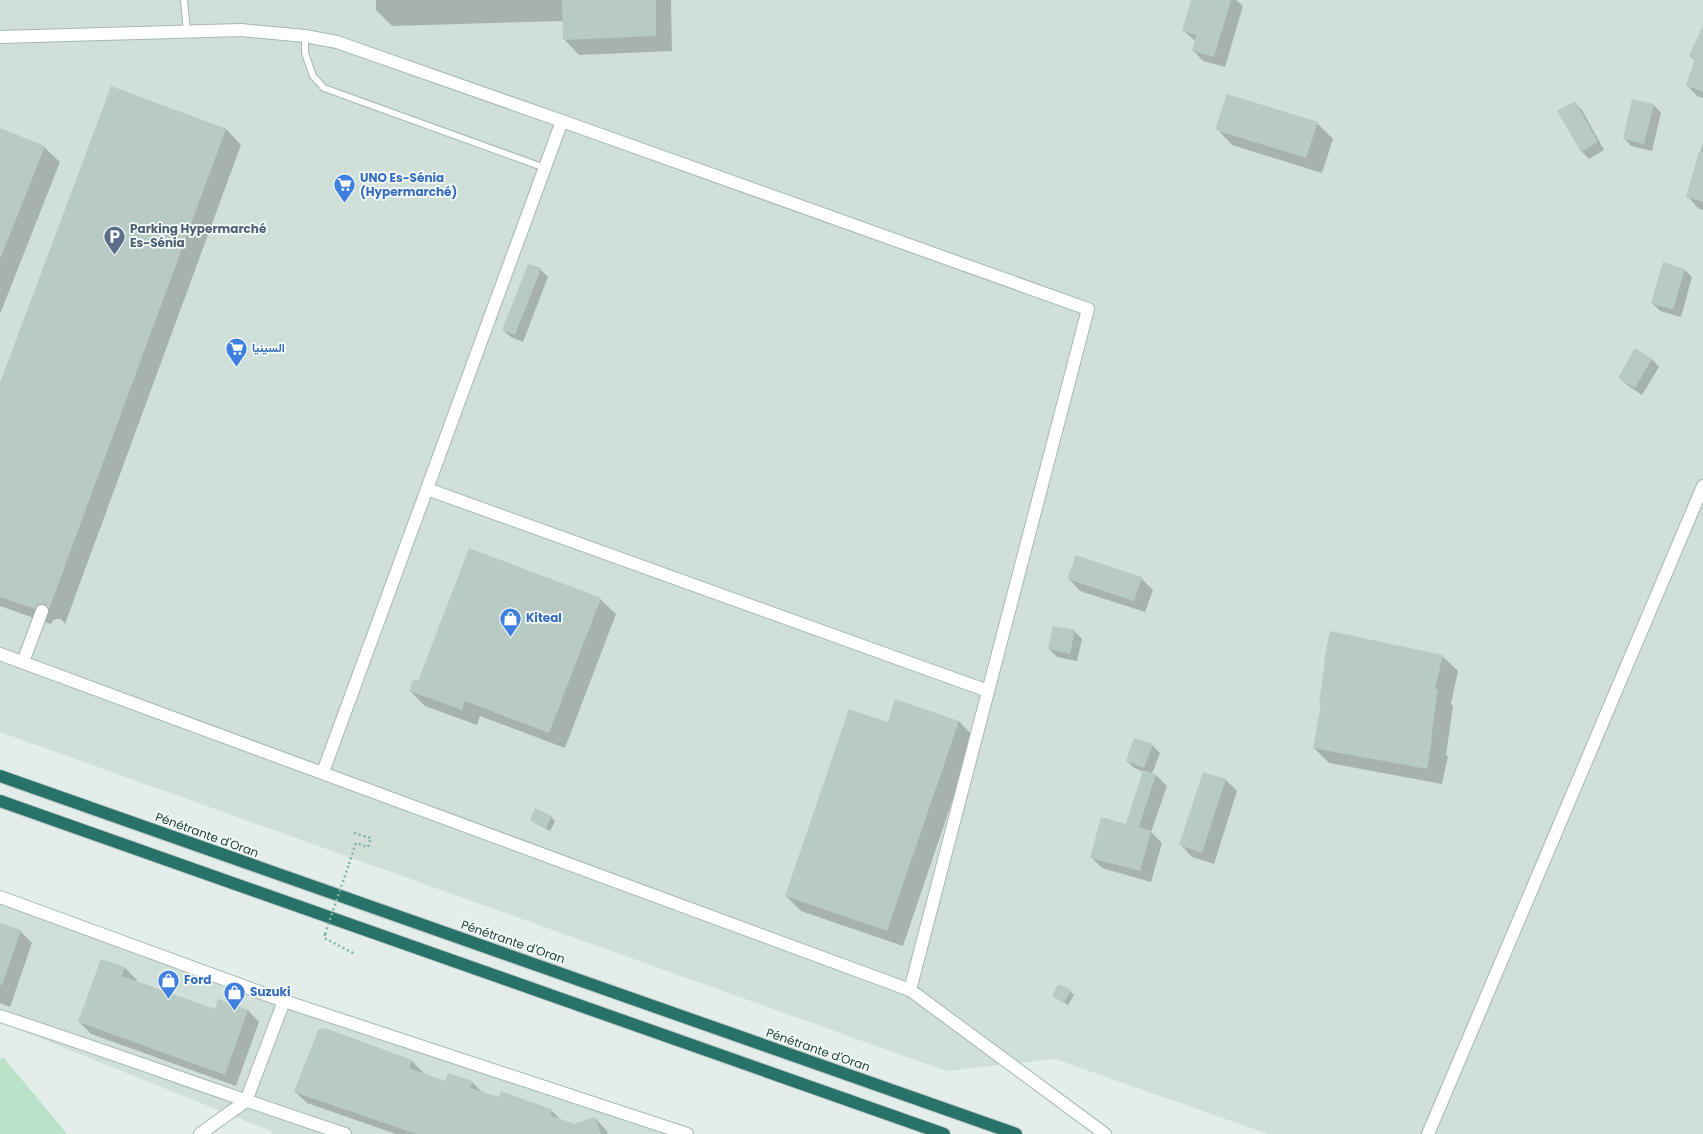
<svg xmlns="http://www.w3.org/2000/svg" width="1703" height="1134" font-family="Poppins,Vazirmatn,sans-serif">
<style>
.built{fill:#d1dfd9}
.green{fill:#b9e2c8}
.shadow{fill:#0003}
.building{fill:#b8cac4}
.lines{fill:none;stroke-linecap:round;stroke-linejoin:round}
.service-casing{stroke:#a5b7b2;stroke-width:8}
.minor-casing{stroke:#a5b7b2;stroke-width:14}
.tertiary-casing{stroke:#a5b7b2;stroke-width:14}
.motorway-casing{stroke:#c1cac8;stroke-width:14}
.path{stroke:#80b6a9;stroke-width:2.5;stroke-dasharray:2 3;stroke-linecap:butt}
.service{stroke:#fff;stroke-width:6}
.minor{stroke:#fff;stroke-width:12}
.tertiary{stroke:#fff;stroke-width:12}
.motorway{stroke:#287269;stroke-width:12}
.path-bridge{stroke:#80b6a9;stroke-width:2.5;stroke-dasharray:2 3;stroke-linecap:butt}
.labels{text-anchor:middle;stroke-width:3.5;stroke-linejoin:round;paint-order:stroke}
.shop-label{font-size:12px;font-weight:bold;fill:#366cbe;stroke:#f4faf8;text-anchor:start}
.service-label{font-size:12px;font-weight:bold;fill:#4e5e75;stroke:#f4faf8;text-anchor:start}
.street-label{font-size:12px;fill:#20423c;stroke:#f4faf8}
</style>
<rect width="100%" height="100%" fill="#e3eeea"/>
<path class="built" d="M 0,0 L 1703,0 L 1703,1134 L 1268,1134 L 1055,1059 L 946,1071 L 0,732 Z
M 0,902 L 690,1134 L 270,1134 L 273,1132 L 0,1022 Z"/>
<path class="green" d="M 3,1057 L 67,1134 L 0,1134 L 0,1060 Z"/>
<path class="shadow" d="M 376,0 L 671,0 L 672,51 L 579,55 L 564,39 L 563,21 L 392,26 L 376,10 Z
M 1192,0 L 1236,0 L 1243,6 L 1225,67 L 1203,61 L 1193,50 L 1195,41 L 1183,30 Z
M 1703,39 L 1703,98 L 1697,96 L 1687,85 L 1695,61 L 1690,56 Z
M 112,87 L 226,129 L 241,145 L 65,624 L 61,619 L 57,619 L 53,620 L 51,624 L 0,606 L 0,385 Z
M 1574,102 L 1582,110 L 1604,150 L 1589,159 L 1581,151 Z
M 1654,105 L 1661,113 L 1652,151 L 1631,146 L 1624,138 Z
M 1317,123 L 1333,139 L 1322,173 L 1232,145 L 1217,129 Z
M 0,129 L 44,147 L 60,162 L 0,314 Z
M 1703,143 L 1703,210 L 1699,209 L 1688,197 Z
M 540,269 L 548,277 L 523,342 L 511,337 L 503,330 Z
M 1685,270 L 1692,277 L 1681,317 L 1660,311 L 1652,303 Z
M 1652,359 L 1659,367 L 1642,395 L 1627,385 L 1619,377 Z
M 1141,578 L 1153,590 L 1145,612 L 1080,591 L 1069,579 Z
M 600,599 L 616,614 L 565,748 L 480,716 L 477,725 L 425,706 L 410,691 L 419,682 Z
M 1074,631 L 1082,639 L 1077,661 L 1057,657 L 1049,649 Z
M 1442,656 L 1458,671 L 1451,704 L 1453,706 L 1446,755 L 1448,756 L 1442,784 L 1329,763 L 1314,748 L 1322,704 L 1326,661 Z
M 959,721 L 974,737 L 903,946 L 801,911 L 786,896 L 888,724 Z
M 1152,745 L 1160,753 L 1152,774 L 1156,775 L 1167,786 L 1151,832 L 1162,843 L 1151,882 L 1102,868 L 1091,857 L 1126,825 L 1144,772 L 1134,768 L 1127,761 Z
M 1204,773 L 1226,780 L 1237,791 L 1214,864 L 1192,857 L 1181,845 Z
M 551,817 L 555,821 L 550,831 L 535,823 L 531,820 Z
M 0,924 L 20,931 L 32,943 L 10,1007 L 0,1003 Z
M 101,960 L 125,968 L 137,980 L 136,982 L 215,1010 L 248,1010 L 259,1022 L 236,1086 L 91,1034 L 79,1022 Z
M 1070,991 L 1074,995 L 1068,1005 L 1053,996 Z
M 325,1029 L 412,1061 L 423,1072 L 423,1074 L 445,1082 L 472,1082 L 484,1094 L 552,1111 L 562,1121 L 574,1126 L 595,1118 L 606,1130 L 608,1134 L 396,1134 L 307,1103 L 295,1092 Z"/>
<path class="building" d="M 562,0 L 656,0 L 656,36 L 563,40 Z
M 1191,0 L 1231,0 L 1214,57 L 1192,51 L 1196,35 L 1182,31 Z
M 1703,25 L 1703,92 L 1686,85 L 1695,59 L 1689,56 Z
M 111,86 L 226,129 L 49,609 L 45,604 L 41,604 L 38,605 L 35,609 L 0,597 L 0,383 Z
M 1227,94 L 1318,122 L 1306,158 L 1215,130 Z
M 1632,99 L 1654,104 L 1644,144 L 1623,139 Z
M 1575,101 L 1598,142 L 1581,152 L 1557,111 Z
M 0,128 L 45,146 L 1,257 L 0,257 Z
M 1699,152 L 1703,152 L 1703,202 L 1686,197 Z
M 1663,262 L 1685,269 L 1673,310 L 1651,303 Z
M 528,264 L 541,268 L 515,335 L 502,330 Z
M 1635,348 L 1652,359 L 1635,388 L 1618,378 Z
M 469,548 L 601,598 L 549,733 L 465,701 L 462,710 L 409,691 L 413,679 L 418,681 Z
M 1076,555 L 1142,577 L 1134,601 L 1067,579 Z
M 1053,626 L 1075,630 L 1070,654 L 1048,649 Z
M 1330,631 L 1443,655 L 1435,689 L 1438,689 L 1431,739 L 1432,740 L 1427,769 L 1313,748 L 1321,703 L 1319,703 L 1325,660 L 1324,660 Z
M 895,699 L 959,721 L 887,931 L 785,896 L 849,709 L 888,722 Z
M 1134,738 L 1153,744 L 1144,768 L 1126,761 Z
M 1143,770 L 1156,774 L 1139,827 L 1151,831 L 1140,871 L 1090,858 L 1101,817 L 1126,824 Z
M 1203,772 L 1226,779 L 1202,853 L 1179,845 Z
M 535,808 L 552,816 L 546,828 L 530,820 Z
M 0,923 L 21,930 L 2,985 L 0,985 Z
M 101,959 L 125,967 L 122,976 L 215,1009 L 218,999 L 248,1010 L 225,1075 L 78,1022 Z
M 1058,984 L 1071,990 L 1064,1003 L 1052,996 Z
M 325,1028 L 412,1060 L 409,1068 L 445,1081 L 448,1073 L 473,1081 L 470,1088 L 499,1097 L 501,1091 L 553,1110 L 550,1115 L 574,1124 L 595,1117 L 601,1134 L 416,1134 L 294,1092 L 318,1030 Z"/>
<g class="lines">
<defs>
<path id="service" d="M 184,0 L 187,32
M 305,36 L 305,53 L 313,76 L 324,88 L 545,168"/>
<path id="minor" d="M 0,37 L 241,30 L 305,36 L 337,42 L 562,121 L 1088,309 L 910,990
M 427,489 L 988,691
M 0,654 L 910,990 L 1105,1134
M 23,662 L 42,611
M 323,772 L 562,121
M 284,1001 L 687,1134
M 0,1016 C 116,1054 230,1096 345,1134
M 1428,1134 L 1703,486"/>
<path id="tertiary" d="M 0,897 L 284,1001 L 246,1101 L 200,1134"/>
<path id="motorway" d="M 0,776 L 1016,1134
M 0,801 L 944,1134"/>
</defs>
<use href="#service" class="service-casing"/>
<use href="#minor" class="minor-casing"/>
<use href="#tertiary" class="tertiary-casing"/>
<use href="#motorway" class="motorway-casing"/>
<path class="path" d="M 349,864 L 356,843 L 368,847 L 371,838 L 351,832
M 325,934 L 324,938 L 355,954"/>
<use href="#service" class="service"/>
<use href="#minor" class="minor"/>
<use href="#tertiary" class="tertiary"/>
<use href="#motorway" class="motorway"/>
<path class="path-bridge" d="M 325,934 L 349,864"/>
</g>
<defs>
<symbol id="supermarket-pin" viewBox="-11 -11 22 30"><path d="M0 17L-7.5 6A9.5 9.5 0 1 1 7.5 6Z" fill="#3f7fe0" stroke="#f4faf8"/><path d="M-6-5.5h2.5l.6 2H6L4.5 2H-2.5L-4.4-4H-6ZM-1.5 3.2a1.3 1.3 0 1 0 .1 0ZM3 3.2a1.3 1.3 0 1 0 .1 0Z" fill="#fff"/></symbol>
<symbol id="parking-pin" viewBox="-11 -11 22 30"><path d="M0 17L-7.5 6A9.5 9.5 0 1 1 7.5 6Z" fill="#5c6f8a" stroke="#f4faf8"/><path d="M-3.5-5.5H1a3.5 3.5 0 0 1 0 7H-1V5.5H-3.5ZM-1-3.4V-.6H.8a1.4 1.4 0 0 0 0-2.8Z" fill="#fff"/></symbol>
<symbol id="shop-pin" viewBox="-11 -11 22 30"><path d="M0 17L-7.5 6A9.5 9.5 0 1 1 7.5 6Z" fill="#3f7fe0" stroke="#f4faf8"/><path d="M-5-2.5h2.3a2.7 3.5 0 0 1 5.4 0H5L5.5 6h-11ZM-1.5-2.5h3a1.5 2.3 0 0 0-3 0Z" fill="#fff"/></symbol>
</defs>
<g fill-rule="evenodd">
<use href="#supermarket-pin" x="332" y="172" width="25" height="34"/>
<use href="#parking-pin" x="102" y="224" width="25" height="34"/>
<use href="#supermarket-pin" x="224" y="336" width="25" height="34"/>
<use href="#shop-pin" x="498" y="606" width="25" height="34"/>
<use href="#shop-pin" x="156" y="968" width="25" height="34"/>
<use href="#shop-pin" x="222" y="980" width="25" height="34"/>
</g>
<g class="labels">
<g class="shop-label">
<text x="360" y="182">UNO Es-Sénia<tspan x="360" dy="14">(Hypermarché)</tspan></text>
<text x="252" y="352">السينيا</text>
<text x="526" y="622">Kiteal</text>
<text x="184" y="984">Ford</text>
<text x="250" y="996">Suzuki</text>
</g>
<g class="service-label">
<text x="130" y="233">Parking Hypermarché<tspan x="130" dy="14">Es-Sénia</tspan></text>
</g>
<g class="street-label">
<text transform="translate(207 835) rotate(20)" y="4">Pénétrante d'Oran</text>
<text transform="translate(513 942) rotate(19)" y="4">Pénétrante d'Oran</text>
<text transform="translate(818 1050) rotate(19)" y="4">Pénétrante d'Oran</text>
</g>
</g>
</svg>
